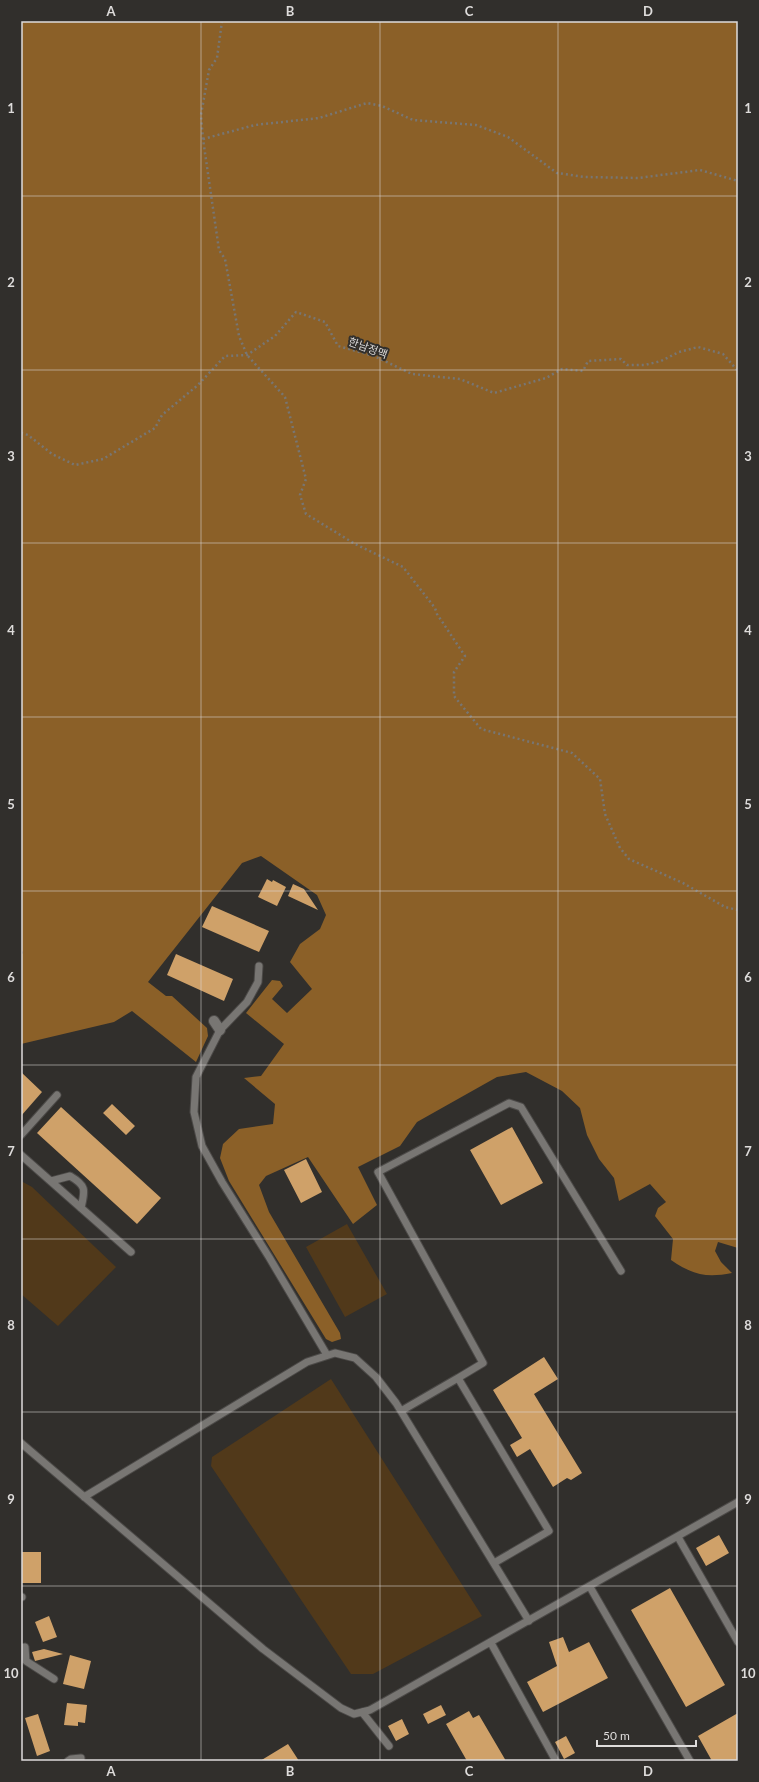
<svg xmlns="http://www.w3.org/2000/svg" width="759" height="1782" font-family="Lato,'Noto Sans KR',sans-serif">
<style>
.green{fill:#51391a}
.forest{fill:#8b6028}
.building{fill:#cfa169}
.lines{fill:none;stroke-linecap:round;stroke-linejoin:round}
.lane-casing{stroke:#4c4a48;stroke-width:9}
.street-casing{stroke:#4c4a48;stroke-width:12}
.path{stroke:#787673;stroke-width:2.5;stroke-dasharray:2 3;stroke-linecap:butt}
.lane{stroke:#787673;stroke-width:7}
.street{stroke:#787673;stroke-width:10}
.grid{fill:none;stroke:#dedcdb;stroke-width:1;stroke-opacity:0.55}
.labels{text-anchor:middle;stroke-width:4;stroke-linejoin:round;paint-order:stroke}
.street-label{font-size:11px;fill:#dedcdb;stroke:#312f2c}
.neatline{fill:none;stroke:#dedcdb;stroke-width:1.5}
.grid-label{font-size:13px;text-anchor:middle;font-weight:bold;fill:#dedcdb}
</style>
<rect width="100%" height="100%" fill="#312f2c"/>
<path class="green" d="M 21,1181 L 32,1187 L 116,1267 L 58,1326 L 21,1294 Z
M 347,1224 L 387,1294 L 345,1317 L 306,1247 Z
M 331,1379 L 482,1616 L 373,1674 L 351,1674 L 211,1466 L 212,1457 Z"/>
<path class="forest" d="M 21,21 L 738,21 L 738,1248 L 718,1242 L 715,1251 L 721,1262 L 732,1273 C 706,1278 693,1275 671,1260 L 673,1239 L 655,1216 L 658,1208 L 666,1202 L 650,1184 L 619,1201 L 614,1178 L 599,1159 L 587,1135 L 580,1108 L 562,1091 L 526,1072 L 497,1077 L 417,1122 L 400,1146 L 358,1167 L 377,1205 L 353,1224 L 308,1157 L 266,1176 L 259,1185 L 269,1212 L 340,1333 L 341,1339 L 332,1342 L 326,1339 L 229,1181 L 220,1158 L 223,1144 L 239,1129 L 273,1124 L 275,1104 L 244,1078 L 261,1076 L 284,1044 L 246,1013 L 272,980 L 280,981 L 283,986 L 272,999 L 287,1013 L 312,989 L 290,962 L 300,944 L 320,929 L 326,915 L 317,895 L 261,856 L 242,863 L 148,982 L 166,996 L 172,996 L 207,1028 L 208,1036 L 196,1062 L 132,1011 L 114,1022 L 21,1044 L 21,955 L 23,953 L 21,948 Z"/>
<path class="building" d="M 267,879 L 272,882 L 273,880 L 286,887 L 277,906 L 258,897 Z
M 293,884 L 304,889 L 318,910 L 288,896 Z
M 212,906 L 269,931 L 259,952 L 202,927 Z
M 176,954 L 233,979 L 224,1001 L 167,975 Z
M 21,1072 L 42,1092 L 21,1116 Z
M 112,1104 L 135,1126 L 126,1135 L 103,1113 Z
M 61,1107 L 161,1198 L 137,1224 L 37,1133 Z
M 512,1127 L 543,1183 L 501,1205 L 470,1150 Z
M 306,1159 L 322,1192 L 301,1203 L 284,1170 Z
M 544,1357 L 558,1379 L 534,1394 L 582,1473 L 571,1480 L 567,1478 L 553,1487 L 530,1449 L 517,1457 L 510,1445 L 522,1438 L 493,1390 Z
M 719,1535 L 729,1553 L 706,1566 L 696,1548 Z
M 21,1552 L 41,1552 L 41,1583 L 21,1583 Z
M 670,1588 L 725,1685 L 686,1707 L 631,1610 Z
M 49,1616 L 57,1637 L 43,1642 L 35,1622 Z
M 563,1637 L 569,1652 L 589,1642 L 608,1678 L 543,1712 L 527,1682 L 557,1666 L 549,1642 Z
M 44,1649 L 63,1654 L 35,1661 L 32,1652 Z
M 70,1655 L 91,1661 L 84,1689 L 63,1684 Z
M 67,1703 L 87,1705 L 85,1723 L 78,1722 L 78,1726 L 64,1725 Z
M 441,1705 L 446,1715 L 428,1724 L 423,1714 Z
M 469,1711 L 473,1718 L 479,1715 L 506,1761 L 467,1761 L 446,1724 Z
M 738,1713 L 738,1761 L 712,1761 L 698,1736 Z
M 38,1714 L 50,1751 L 37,1756 L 25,1718 Z
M 402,1719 L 409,1734 L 396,1741 L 388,1726 Z
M 566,1736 L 575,1753 L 564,1759 L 555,1742 Z
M 288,1744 L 299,1761 L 260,1761 Z"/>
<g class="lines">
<defs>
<path id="lane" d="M 259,966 L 258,982 L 247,1002 L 220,1030 L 196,1077 L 194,1112 L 202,1146 L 222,1182 L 269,1257 L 327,1355
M 21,1135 L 57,1095
M 21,1155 L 131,1252
M 51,1181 L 70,1176 C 87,1186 85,1190 81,1208
M 458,1378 L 483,1363 L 378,1172 L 509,1103 L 521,1107 L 621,1271
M 401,1411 L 458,1378 L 549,1531 L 494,1563
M 21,1443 L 263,1649 L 341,1708 L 354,1714 L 370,1710 L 738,1502
M 84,1497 L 307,1362 L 335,1353 L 355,1358 L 376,1377 L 396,1403 L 529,1621
M 678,1537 L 738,1642
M 590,1587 L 690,1761
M 21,1597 L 22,1597
M 491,1643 L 556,1761
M 21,1648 L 25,1647 L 26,1661 L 54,1679
M 362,1712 L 389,1746
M 68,1761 L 71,1759 L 81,1758"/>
<path id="street" d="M 214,1021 L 220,1030"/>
</defs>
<use href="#lane" class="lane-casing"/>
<use href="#street" class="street-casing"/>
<path class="path" d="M 222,21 L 217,58 L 209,70 L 201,115 L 203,139 L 219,250 L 225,259 L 239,336 L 247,355 L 285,397 L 306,479 L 300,495 L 306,514 L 355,544 L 403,567 L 435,608 L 437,614 L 465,656 L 454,672 L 454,696 L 481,729 L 572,753 L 600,779 L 605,814 L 620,848 L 629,859 L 683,883 L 725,907 L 738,910
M 203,139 L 255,125 L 319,118 L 367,103 L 382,106 L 413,120 L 476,125 L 508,137 L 557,173 L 585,177 L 638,178 L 700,170 L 738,181
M 21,433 L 28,435 L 52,454 L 75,465 L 103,459 L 155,428 L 162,415 L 198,385 L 225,356 L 247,355 L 275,336 L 296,312 L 325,322 L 338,346 L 374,356 L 412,374 L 460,379 L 494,393 L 546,378 L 562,369 L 583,371 L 588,361 L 621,359 L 627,365 L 645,365 L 661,361 L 679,352 L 698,347 L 723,354 L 738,371"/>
<use href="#lane" class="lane"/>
<use href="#street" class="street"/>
</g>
<path class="grid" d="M 201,21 L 201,1761M 380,21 L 380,1761M 558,21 L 558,1761M 21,196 L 738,196M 21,370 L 738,370M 21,543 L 738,543M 21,717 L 738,717M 21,891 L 738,891M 21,1065 L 738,1065M 21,1239 L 738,1239M 21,1412 L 738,1412M 21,1586 L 738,1586"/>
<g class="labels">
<g class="street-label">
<text transform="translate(368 348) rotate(20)" y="4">한남정맥</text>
</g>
</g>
<rect width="759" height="1782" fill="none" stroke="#312f2c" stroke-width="44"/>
<path d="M597 1740v6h99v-6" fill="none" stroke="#dedcdb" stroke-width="2"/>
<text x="603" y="1740" font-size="12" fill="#dedcdb" stroke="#312f2c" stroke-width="3" paint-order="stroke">50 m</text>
<rect x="22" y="22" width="715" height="1738" class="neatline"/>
<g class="grid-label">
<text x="111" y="16">A</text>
<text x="290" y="16">B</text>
<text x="469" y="16">C</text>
<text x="648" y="16">D</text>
<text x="11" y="113">1</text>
<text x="748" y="113">1</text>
<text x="11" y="287">2</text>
<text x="748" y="287">2</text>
<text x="11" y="461">3</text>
<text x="748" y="461">3</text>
<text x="11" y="635">4</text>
<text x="748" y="635">4</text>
<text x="11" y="809">5</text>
<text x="748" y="809">5</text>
<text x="11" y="982">6</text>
<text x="748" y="982">6</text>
<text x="11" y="1156">7</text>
<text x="748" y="1156">7</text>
<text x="11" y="1330">8</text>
<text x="748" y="1330">8</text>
<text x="11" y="1504">9</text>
<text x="748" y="1504">9</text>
<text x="11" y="1678">10</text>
<text x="748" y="1678">10</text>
<text x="111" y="1776">A</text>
<text x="290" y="1776">B</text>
<text x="469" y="1776">C</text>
<text x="648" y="1776">D</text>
</g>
</svg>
